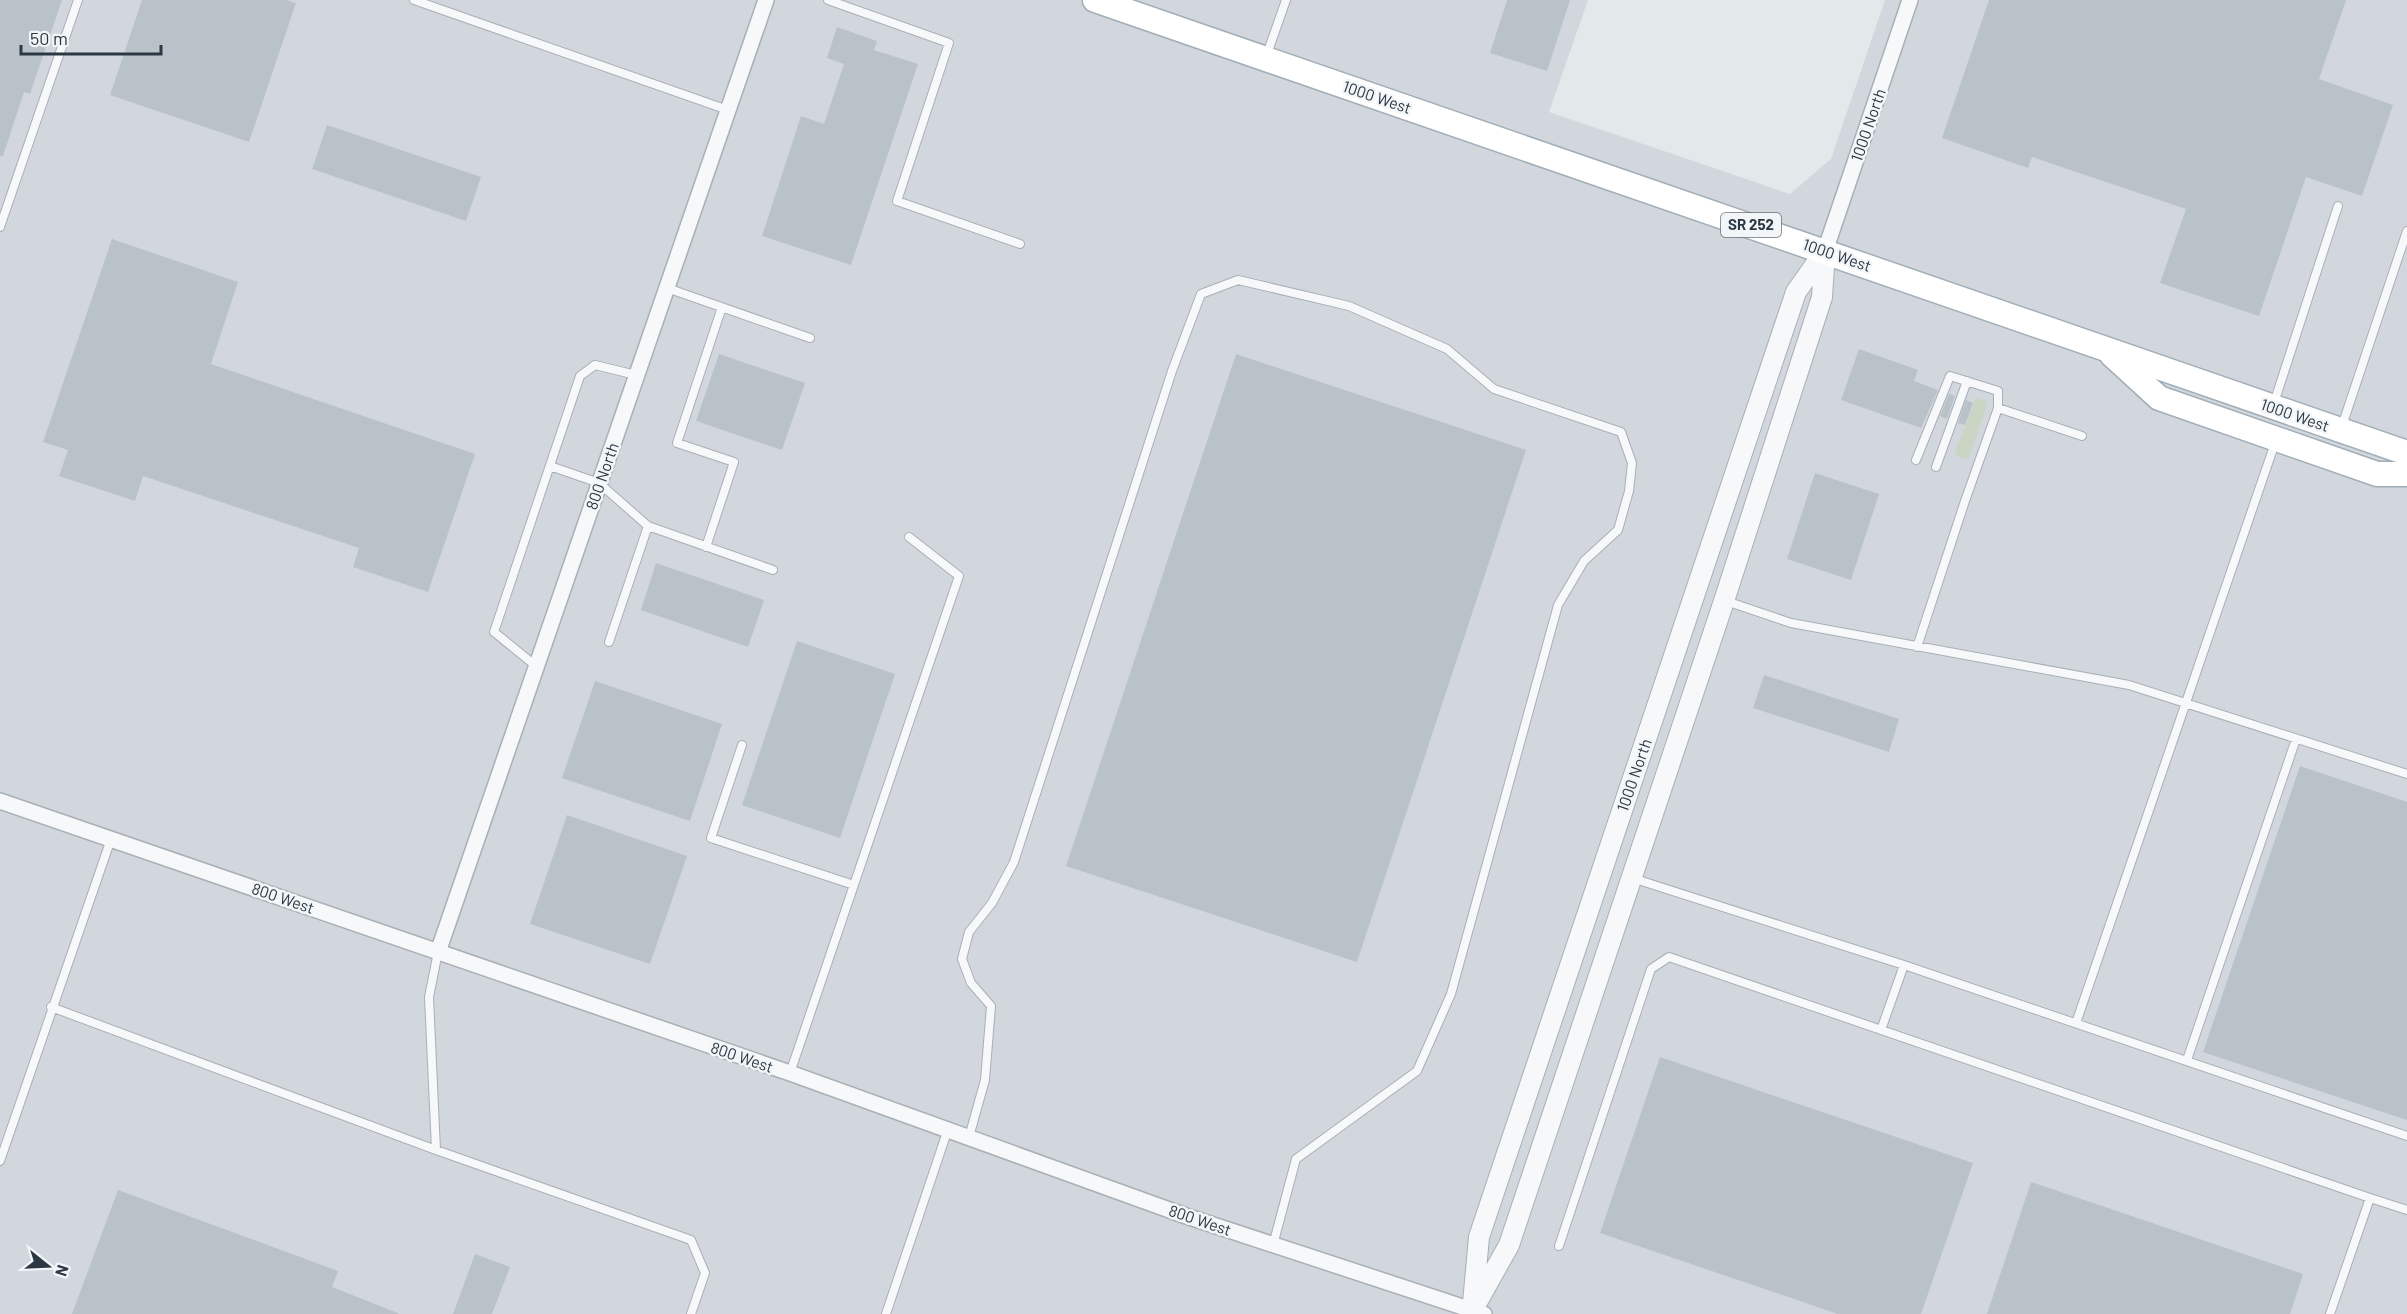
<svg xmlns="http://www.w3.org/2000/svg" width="2407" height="1314" font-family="Barlow,sans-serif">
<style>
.built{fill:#d1d7dd}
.green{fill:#cbd5c4}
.building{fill:#bac2c9}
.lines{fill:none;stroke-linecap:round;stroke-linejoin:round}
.service-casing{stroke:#a8b0b6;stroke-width:10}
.minor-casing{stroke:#a8b0b6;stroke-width:18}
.tertiary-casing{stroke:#a8b0b6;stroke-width:22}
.primary-casing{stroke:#a2aeb7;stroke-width:27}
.service{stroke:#f6f8f9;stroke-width:8}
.minor{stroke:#f6f8f9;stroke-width:15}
.tertiary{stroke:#f6f8f9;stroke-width:20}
.primary{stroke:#fff;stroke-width:24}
.labels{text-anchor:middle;stroke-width:5;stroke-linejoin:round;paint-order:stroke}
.shield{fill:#f3f6f8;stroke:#67717a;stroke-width:1.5}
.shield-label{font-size:15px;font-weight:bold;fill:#2b3844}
.street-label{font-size:16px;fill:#2b3844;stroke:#f3f6f8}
</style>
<rect width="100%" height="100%" fill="#e3e8eb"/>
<path class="built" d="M 0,0 L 1588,0 L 1549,112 L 1790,194 L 1831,159 L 1885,0 L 2407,0 L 2407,1314 L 0,1314 Z"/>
<path class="green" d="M 1976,398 L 1986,401 L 1986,409 L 1969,457 L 1962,459 L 1955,453 Z"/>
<path class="building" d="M 0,0 L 62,0 L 30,94 L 24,92 L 3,156 L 0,156 Z
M 142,0 L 287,0 L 296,3 L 249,142 L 110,95 Z
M 1507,0 L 1570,0 L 1547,71 L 1490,53 Z
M 1989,0 L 2346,0 L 2319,79 L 2393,105 L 2362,196 L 2306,177 L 2259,316 L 2160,283 L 2186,209 L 2032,157 L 2028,168 L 1942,138 Z
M 837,27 L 877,41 L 874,50 L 918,64 L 851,265 L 762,236 L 801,116 L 824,124 L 844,64 L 827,58 Z
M 327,125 L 481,177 L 466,221 L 312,169 Z
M 112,239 L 238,282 L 211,364 L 475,454 L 428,592 L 353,567 L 359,548 L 143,476 L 135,501 L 59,476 L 68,450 L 43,442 Z
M 1859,349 L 1918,370 L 1914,381 L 1938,390 L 1921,428 L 1841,400 Z
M 719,354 L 805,383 L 782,450 L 696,421 Z
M 1236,354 L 1526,450 L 1357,962 L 1066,866 Z
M 1949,394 L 1955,396 L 1947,419 L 1940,416 Z
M 1966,400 L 1973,403 L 1965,425 L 1958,423 Z
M 1815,473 L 1879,494 L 1851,580 L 1787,559 Z
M 656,563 L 764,600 L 748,647 L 641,610 Z
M 797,641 L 895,674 L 840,838 L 742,805 Z
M 1764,675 L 1899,719 L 1889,752 L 1753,708 Z
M 595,681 L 722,724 L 690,821 L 562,778 Z
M 2300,766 L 2407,802 L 2407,1120 L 2203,1052 Z
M 567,815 L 687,856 L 650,964 L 530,924 Z
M 1660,1057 L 1973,1163 L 1921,1314 L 1838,1314 L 1600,1233 Z
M 2031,1182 L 2303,1274 L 2290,1314 L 1987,1314 Z
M 118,1190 L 338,1271 L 332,1287 L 400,1314 L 72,1314 Z
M 475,1254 L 510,1267 L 492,1314 L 453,1314 Z"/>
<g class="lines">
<defs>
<path id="service" d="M 414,0 L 728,110
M 828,0 L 949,43 L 897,201 L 1020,244
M 1266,57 L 1286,0
M 0,227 L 78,0
M 667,288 L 810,338
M 2274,403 L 2338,206
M 2342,426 L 2407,231
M 1916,460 L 1950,376 L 1998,391 L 1998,408
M 550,466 L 599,483 L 648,526 L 773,570
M 1936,467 L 1967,381
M 706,547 L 734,462 L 677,443 L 722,307
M 1726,601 L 1791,623 L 2129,685 L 2407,774
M 609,642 L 648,526
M 1917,647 L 1965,501 L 1998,408 L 2082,436
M 536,666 L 494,632 L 580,376 L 595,365 L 636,375
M 742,745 L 711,838 L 854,885
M 1632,878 L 1904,965 L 2407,1136
M 51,1007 L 436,1150 L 691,1240 L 705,1273 L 691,1314
M 2076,1023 L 2275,443
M 1881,1030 L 1904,965
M 2187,1060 L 2296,739
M 790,1073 L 959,576 L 909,537
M 969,1137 L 985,1080 L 991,1006 L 971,983 L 962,959 L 969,932 L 992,903 L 1014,862 L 1172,371 L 1201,294 L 1238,280 L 1349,306 L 1447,349 L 1494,389 L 1621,432 L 1632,463 L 1629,491 L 1618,530 L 1584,561 L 1558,605 L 1451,994 L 1417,1071 L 1296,1159 L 1273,1245
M 436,1150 L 429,997 L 438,952
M 0,1161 L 111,839
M 2370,1198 L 2407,1210
M 1559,1246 L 1651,969 L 1669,957 L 2370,1198 L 2330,1314
M 886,1314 L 948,1129"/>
<path id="minor" d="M 1825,251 L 1910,0
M 0,801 L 790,1073 L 1186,1216 L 1484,1314
M 438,952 L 766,0"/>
<path id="tertiary" d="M 1477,1302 L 1509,1245 L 1724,601 L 1822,297 L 1825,251
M 1472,1314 L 1479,1237 L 1796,292 L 1825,251"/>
<path id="primary" d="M 1095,0 L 2407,453
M 2112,355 L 2159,398 L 2377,474 L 2407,474"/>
</defs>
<use href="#service" class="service-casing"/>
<use href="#minor" class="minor-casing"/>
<use href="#tertiary" class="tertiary-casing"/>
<use href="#primary" class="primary-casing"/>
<use href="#service" class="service"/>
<use href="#minor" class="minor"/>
<use href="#tertiary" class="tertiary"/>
<use href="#primary" class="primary"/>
</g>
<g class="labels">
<rect class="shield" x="1721" y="213" width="60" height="24" rx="4.5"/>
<g class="shield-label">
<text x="1751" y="230">SR 252</text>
</g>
<g class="street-label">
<text transform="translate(1377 97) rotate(19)" y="6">1000 West</text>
<text transform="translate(1868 125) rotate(-71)" y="6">1000 North</text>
<text transform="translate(1837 255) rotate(19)" y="6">1000 West</text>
<text transform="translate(2295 415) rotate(19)" y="6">1000 West</text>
<text transform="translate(602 476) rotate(-71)" y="6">800 North</text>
<text transform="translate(1634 775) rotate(-71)" y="6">1000 North</text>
<text transform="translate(283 898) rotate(19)" y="6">800 West</text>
<text transform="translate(742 1057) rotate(19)" y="6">800 West</text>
<text transform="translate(1200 1220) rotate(19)" y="6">800 West</text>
</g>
</g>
<g transform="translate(48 1266) rotate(108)" stroke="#f3f6f8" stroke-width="4.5" paint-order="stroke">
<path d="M0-4.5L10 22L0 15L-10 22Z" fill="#2b3844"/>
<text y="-9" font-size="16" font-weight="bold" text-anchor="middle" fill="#2b3844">N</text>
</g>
<path d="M21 45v9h140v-9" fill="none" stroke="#2b3844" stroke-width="3"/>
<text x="30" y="45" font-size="18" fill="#2b3844" stroke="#f3f6f8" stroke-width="4.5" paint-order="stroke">50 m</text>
</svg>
